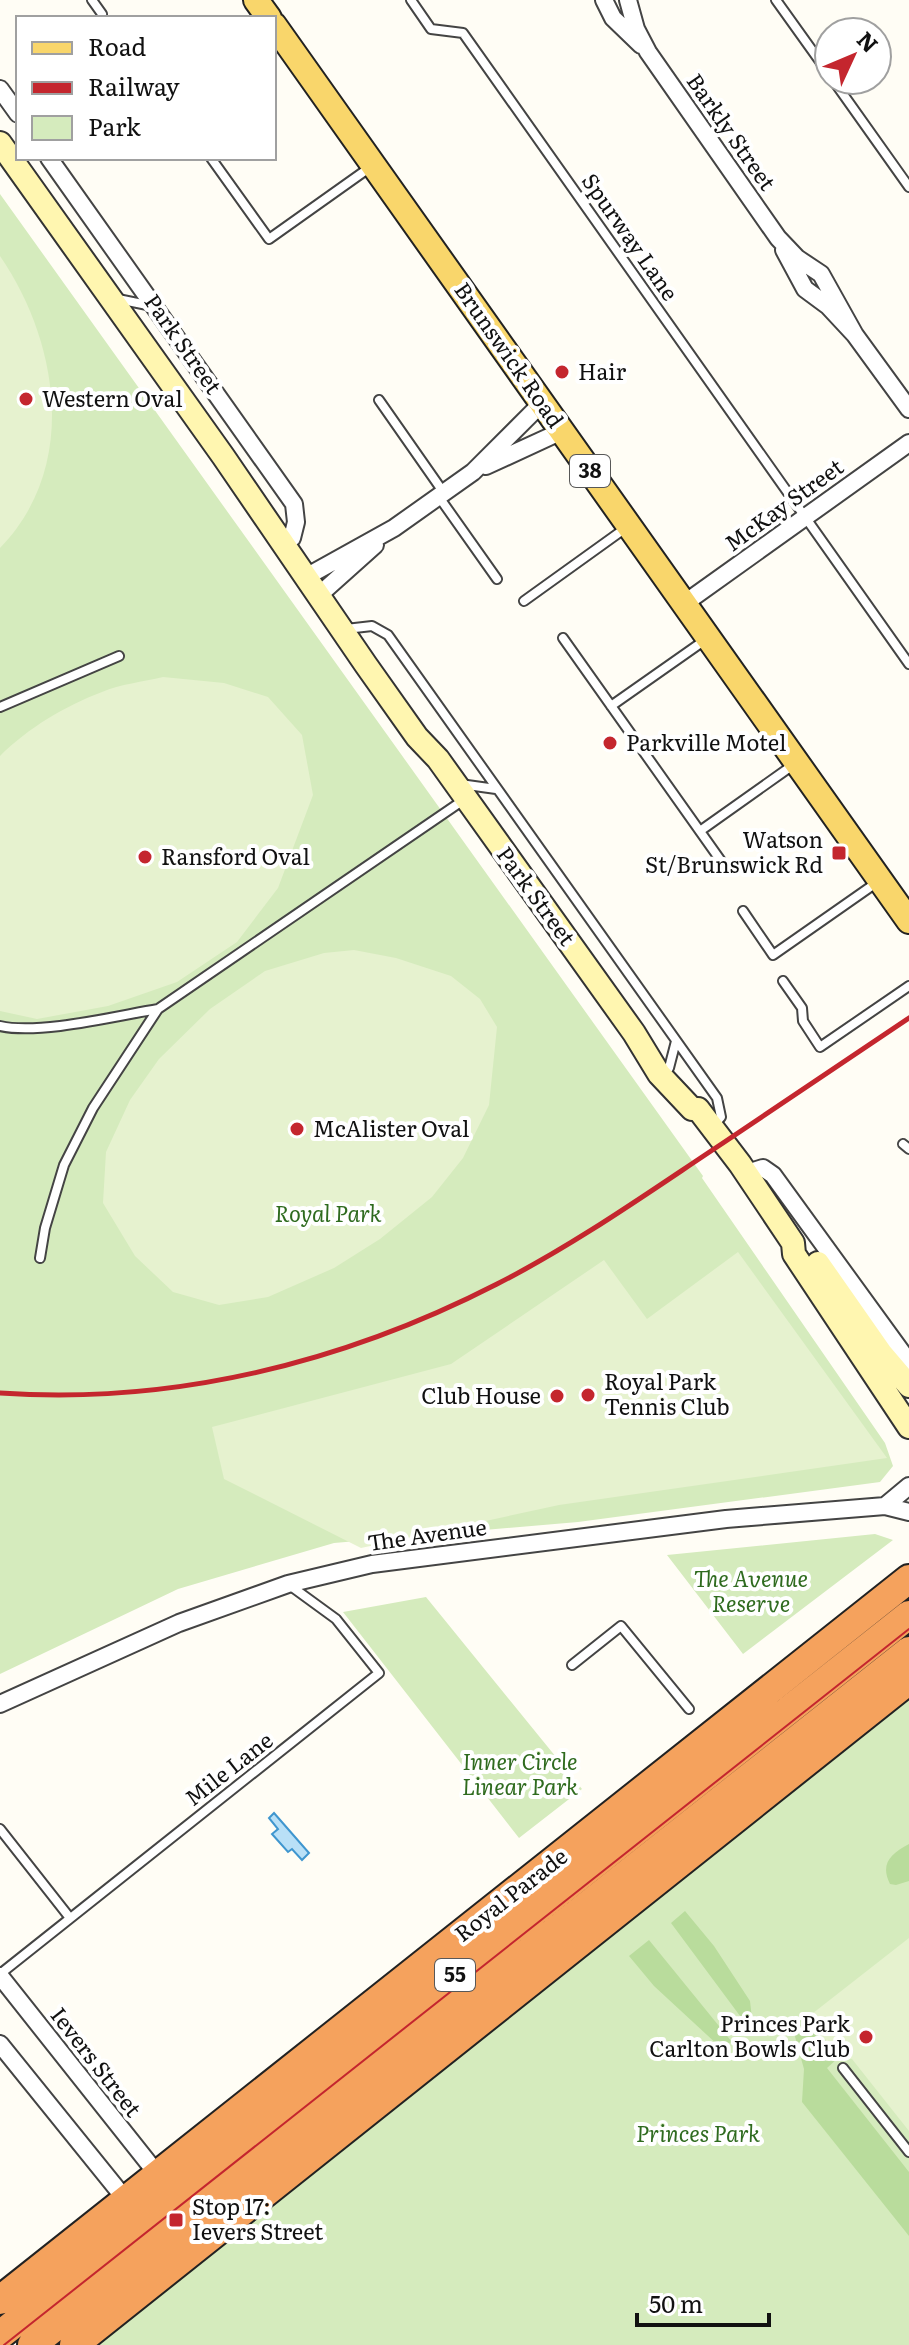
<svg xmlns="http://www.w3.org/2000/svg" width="909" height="2345" font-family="Literata,serif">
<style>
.green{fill:#d5ebbd}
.forest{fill:#b9dc9c}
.pitch{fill:#e6f2cf}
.water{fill:#b9e0f7;stroke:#3f96cf;stroke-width:2}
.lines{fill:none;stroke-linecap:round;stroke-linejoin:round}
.lane-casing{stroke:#444;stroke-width:12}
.street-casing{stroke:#444;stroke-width:20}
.secondary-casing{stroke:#333;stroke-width:26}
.primary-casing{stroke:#222;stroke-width:28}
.highway-casing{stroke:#222;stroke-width:32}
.lane{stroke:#fff;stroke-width:8}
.street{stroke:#fff;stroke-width:16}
.secondary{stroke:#fff6b0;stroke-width:22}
.primary{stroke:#f9d66b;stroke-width:24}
.highway{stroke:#f5a25d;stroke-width:28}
.tram{stroke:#c4262e;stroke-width:2}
.rail{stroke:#c4262e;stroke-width:5}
.poi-dot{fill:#c4262e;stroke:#fff;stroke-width:3}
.labels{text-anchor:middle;stroke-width:8;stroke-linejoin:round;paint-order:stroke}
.shield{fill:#fff;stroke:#585858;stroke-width:2}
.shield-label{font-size:20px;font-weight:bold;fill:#111}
.street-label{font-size:22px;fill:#111;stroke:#fff}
.poi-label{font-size:22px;fill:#111;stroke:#fff;text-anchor:start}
.park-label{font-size:22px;font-style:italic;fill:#2f6b1f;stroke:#fff}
</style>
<rect width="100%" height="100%" fill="#fffdf5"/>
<path class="green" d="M 0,194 L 703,1176 L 702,1178 L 885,1443 L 893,1466 L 880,1482 L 578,1522 L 334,1543 L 178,1589 L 0,1674 Z
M 875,1534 L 893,1540 L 743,1654 L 667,1555 Z
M 426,1597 L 582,1789 L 519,1838 L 343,1612 Z
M 909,1698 L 909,2345 L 95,2345 Z"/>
<path class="forest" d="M 909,1844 L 909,1881 L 896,1885 L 890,1884 C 880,1864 890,1854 909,1844 Z
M 685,1911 L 714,1946 L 750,2001 L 752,2019 L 746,2024 L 671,1923 Z
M 649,1940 L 732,2042 L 720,2047 L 654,1986 L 629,1956 Z
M 808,2019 L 838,2058 L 827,2068 L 909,2172 L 909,2236 L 802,2102 L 804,2069 L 794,2033 L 798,2020 Z"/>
<path class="pitch" d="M 0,256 C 59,342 79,467 0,548 Z
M 163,677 L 224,683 L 268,697 L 302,735 L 313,795 L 278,888 L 237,942 L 177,982 L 108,1006 L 37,1019 L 0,1011 L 0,756 C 28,728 65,706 102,692 C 120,684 143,682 163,677 Z
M 354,950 L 396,958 L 451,976 L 480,999 L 497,1027 L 489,1105 L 463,1158 L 432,1197 L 380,1239 L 334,1268 L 268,1297 L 219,1305 L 173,1292 L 135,1256 L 103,1203 L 106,1152 L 130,1100 L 159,1059 L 210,1009 L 265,971 L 324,953 Z
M 738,1252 L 887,1458 L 559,1505 L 361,1548 L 224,1479 L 212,1427 L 451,1364 L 604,1260 L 647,1319 Z
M 909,1938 L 909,2131 L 852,2059 L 839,2057 L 808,2017 Z"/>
<path class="water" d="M 274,1813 L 309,1853 L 302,1860 L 292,1849 L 288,1852 L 272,1834 L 278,1829 L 269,1818 Z"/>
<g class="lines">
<defs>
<path id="lane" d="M 92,0 L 102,14
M 411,0 L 431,29 L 463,33 L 909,664
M 776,0 L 829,74
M 833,80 L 909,187
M 211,158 L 269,239 L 369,168
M 118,299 L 152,306
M 379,400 L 444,493
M 439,497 L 497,579
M 524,601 L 627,527
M 346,629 L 372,626 L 388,635 L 717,1098 L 721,1117 L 715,1124
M 563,638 L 726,868
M 611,706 L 705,640
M 0,707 L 119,656
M 460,784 L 496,789
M 700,831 L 793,765
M 743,911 L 773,955 L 876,883
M 783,981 L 802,1008 L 803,1021 L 820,1047 L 909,986
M 0,1026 C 39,1035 116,1016 158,1009
M 669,1068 L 676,1041
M 903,1144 L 909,1149
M 40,1258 L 45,1228 L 64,1165 L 93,1108 L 158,1009 L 465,799
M 572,1665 L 621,1626 L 689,1709
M 0,1829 L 70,1918
M 0,1974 L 379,1673 L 336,1619 L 288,1584
M 843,2068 L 909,2152"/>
<path id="street" d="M 604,0 L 613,18 L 641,45
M 628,0 L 636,29 L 648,52 L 778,238 L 797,258 L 821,274 L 855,335
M 0,89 L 18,114
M 49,158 L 294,504 L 296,522 L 292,538
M 784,250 L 805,289 L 828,306 L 855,335 L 909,409
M 486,466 L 562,431
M 304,578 L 394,528 L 473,472 L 542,403
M 318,596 L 375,545
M 685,603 L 909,443
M 747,1173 L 763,1168 L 773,1175 L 909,1362
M 885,1506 L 909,1486
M 0,1704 L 179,1623 L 288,1584 L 372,1564 L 726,1519 L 885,1506 L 909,1512
M 0,1976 L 158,2175
M 0,2044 L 126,2200"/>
<path id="secondary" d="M 0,143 L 223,456 L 366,665 L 417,737 L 438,759 L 634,1033 L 659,1074 L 692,1109 L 698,1109 L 740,1164 L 793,1243 L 794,1254 L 909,1427
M 818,1263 L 881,1353 L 909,1386"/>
<path id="primary" d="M 256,0 L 269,18
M 274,25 L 909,921"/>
<path id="highway" d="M 0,2300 L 909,1579
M 0,2335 L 909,1615
M 32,2345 L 909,1651
M 74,2345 L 909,1680"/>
</defs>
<use href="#lane" class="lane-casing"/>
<use href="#street" class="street-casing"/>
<use href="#secondary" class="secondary-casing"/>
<use href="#primary" class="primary-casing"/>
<use href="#highway" class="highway-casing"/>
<use href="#lane" class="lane"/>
<use href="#street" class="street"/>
<use href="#secondary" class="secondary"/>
<use href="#primary" class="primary"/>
<use href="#highway" class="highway"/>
<path class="tram" d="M 4,2345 L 909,1629"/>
<path class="rail" d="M 0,1393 C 173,1405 343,1363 497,1284 C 576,1244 649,1192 723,1143 C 785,1101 847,1059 909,1018"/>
</g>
<g class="poi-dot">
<circle cx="562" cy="372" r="8"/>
<circle cx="26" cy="399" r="8"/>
<circle cx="610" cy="743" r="8"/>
<rect x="831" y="845" width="16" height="16" rx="4"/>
<circle cx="145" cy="857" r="8"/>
<circle cx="297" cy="1129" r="8"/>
<circle cx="588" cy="1395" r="8"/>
<circle cx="557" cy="1396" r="8"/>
<circle cx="866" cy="2037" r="8"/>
<rect x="168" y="2212" width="16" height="16" rx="4"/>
</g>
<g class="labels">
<g class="shield">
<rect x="570" y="455" width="40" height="32" rx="6"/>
<rect x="435" y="1959" width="40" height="32" rx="6"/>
</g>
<g class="shield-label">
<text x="590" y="478">38</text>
<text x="455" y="1982">55</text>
</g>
<g class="street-label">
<text transform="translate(731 132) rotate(55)" y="8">Barkly Street</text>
<text transform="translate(630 237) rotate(55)" y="8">Spurway Lane</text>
<text transform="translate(183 344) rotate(55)" y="8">Park Street</text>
<text transform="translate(509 355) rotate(55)" y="8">Brunswick Road</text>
<text transform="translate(784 505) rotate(-36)" y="8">McKay Street</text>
<text transform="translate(536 896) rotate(54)" y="8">Park Street</text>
<text transform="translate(427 1535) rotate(-8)" y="8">The Avenue</text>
<text transform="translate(229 1769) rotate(-38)" y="8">Mile Lane</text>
<text transform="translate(511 1895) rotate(-38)" y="8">Royal Parade</text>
<text transform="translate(96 2062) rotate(52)" y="8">Ievers Street</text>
</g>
<g class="poi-label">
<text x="578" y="380">Hair</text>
<text x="42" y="407">Western Oval</text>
<text x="626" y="751">Parkville Motel</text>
<text x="823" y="848" text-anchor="end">Watson<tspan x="823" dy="25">St/Brunswick Rd</tspan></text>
<text x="161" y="865">Ransford Oval</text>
<text x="313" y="1137">McAlister Oval</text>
<text x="604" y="1390">Royal Park<tspan x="604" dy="25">Tennis Club</tspan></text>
<text x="541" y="1404" text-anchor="end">Club House</text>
<text x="850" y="2032" text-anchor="end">Princes Park<tspan x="850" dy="25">Carlton Bowls Club</tspan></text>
<text x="192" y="2215">Stop 17:<tspan x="192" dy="25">Ievers Street</tspan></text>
</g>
<g class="park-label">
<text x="328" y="1222">Royal Park</text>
<text x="751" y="1587">The Avenue<tspan x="751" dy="25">Reserve</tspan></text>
<text x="520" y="1770">Inner Circle<tspan x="520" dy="25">Linear Park</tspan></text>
<text x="698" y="2142">Princes Park</text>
</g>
</g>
<rect x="16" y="16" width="260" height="144" fill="#ffffff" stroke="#a0a0a0" stroke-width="2"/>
<rect x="32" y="42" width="40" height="12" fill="#f9d66b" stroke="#a0a0a0" stroke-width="2"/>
<text x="88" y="56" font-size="24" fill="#111111">Road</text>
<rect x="32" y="82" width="40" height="12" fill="#c4262e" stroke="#a0a0a0" stroke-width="2"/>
<text x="88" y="96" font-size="24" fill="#111111">Railway</text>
<rect x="32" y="116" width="40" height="24" fill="#d5ebbd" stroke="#a0a0a0" stroke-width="2"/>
<text x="88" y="136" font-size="24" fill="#111111">Park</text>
<g transform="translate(853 56) rotate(46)"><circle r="38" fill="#ffffff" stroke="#a0a0a0" stroke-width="2"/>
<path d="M0-6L14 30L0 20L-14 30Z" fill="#c4262e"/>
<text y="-12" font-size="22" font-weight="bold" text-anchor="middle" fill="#111111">N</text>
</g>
<path d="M637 2313v12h132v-12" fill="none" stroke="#111111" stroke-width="4"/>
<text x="649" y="2313" font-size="24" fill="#111111" stroke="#ffffff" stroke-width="6" paint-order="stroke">50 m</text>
</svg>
